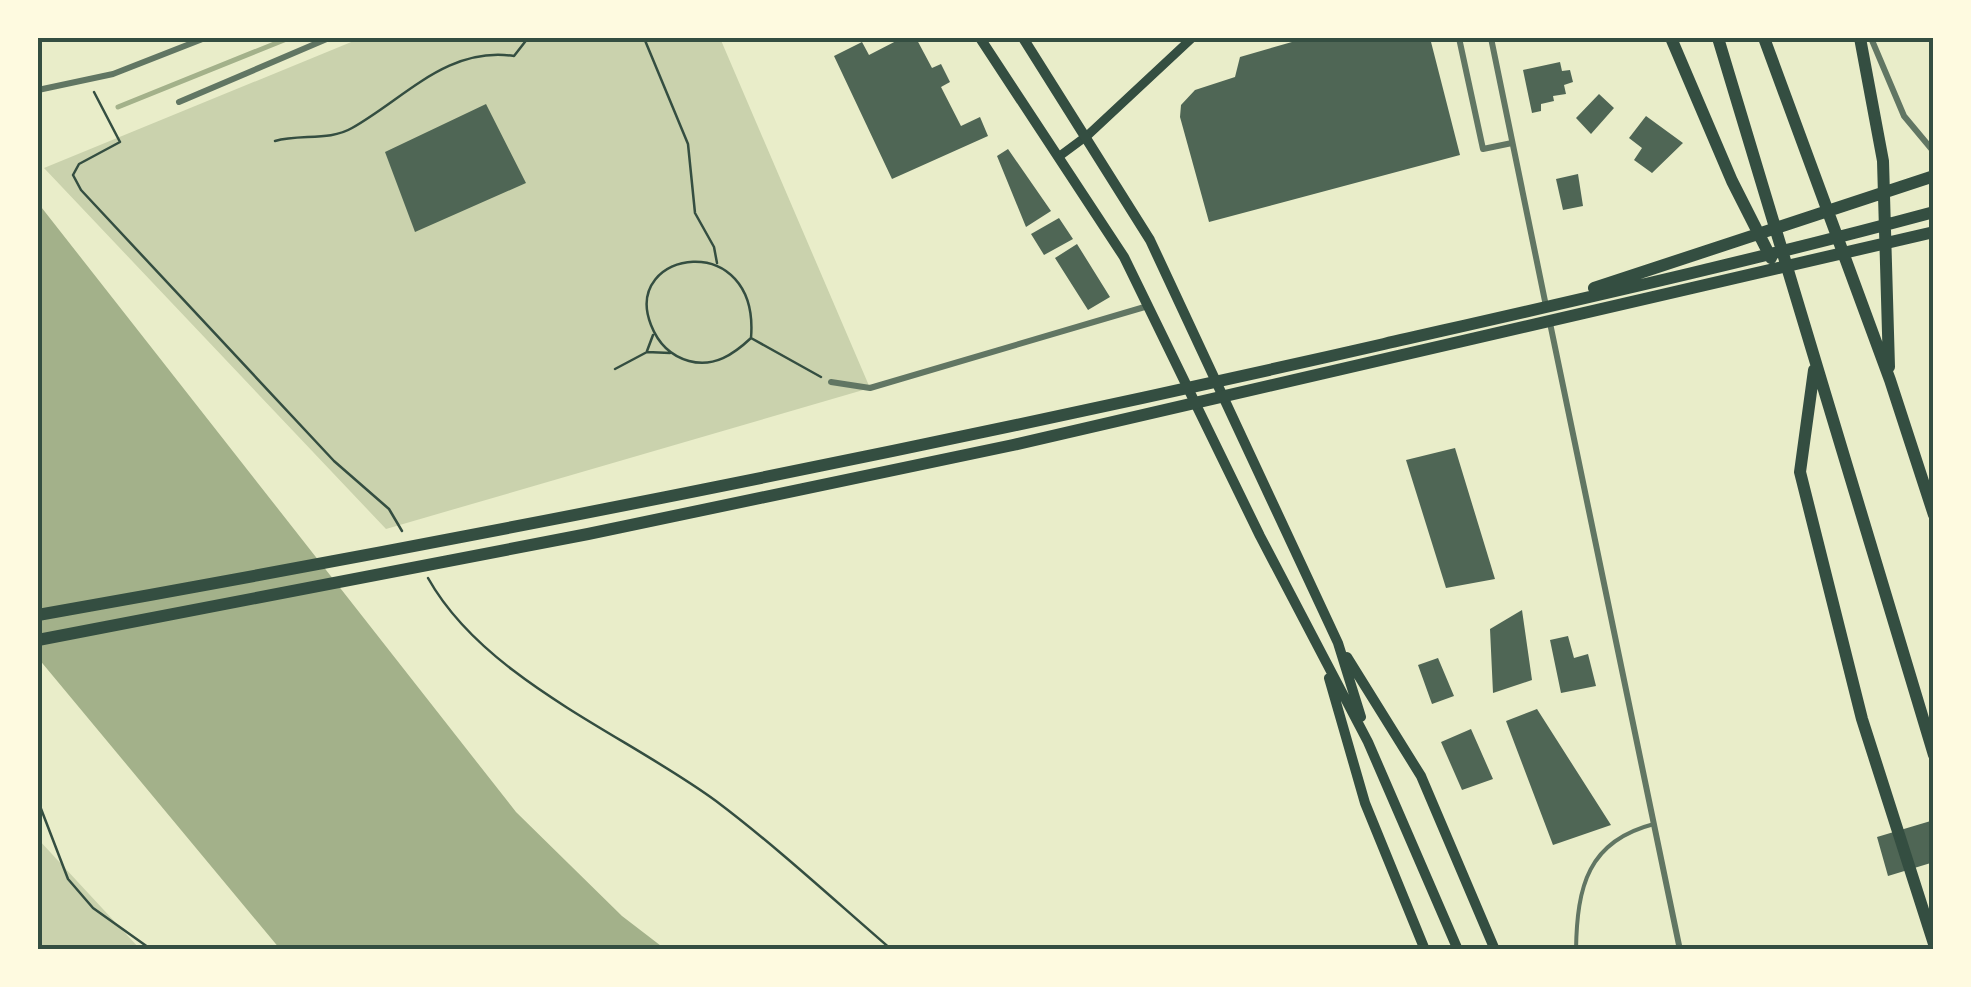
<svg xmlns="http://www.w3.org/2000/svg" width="1971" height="987" font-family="Signika,sans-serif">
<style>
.green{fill:#cad2ad}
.water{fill:#a3b18a}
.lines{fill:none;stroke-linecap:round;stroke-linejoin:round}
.stream{stroke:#a3b18a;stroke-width:5}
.building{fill:#4f6655}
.path{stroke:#344e41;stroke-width:2.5}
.service{stroke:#617663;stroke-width:4}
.minor{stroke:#617663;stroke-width:6}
.secondary{stroke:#344e41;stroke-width:9}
.primary{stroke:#344e41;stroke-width:10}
.motorway{stroke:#344e41;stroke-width:12}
.neatline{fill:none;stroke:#344e41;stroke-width:4}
</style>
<rect width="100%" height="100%" fill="#e9edc9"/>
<path class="green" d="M 361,38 L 720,38 L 870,388 L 386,529 L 44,168 Z
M 38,839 L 140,949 L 38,949 Z"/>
<path class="water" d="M 38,203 L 516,812 L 622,916 L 665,949 L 280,949 L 38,658 Z"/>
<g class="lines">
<path class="stream" d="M 118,107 L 289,38"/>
</g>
<path class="building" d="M 902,38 L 916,38 L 932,68 L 941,64 L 950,82 L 941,87 L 961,126 L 980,117 L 988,136 L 892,179 L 834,56 L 862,42 L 869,55 Z
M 1306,38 L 1430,38 L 1460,155 L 1209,222 L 1180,117 L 1181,105 L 1195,90 L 1235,77 L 1240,57 Z
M 1560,62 L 1562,71 L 1570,70 L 1573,82 L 1564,85 L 1566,94 L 1553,96 L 1554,101 L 1541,104 L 1541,111 L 1532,113 L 1523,70 Z
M 1599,94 L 1614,108 L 1591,134 L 1576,118 Z
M 486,104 L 526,183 L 415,232 L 385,152 Z
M 1646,116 L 1683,143 L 1652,173 L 1634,160 L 1642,148 L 1629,138 Z
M 1008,149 L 1051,211 L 1026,227 L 997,156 Z
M 1578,174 L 1583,206 L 1563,210 L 1556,179 Z
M 1059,218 L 1073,239 L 1044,255 L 1031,234 Z
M 1077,244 L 1110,297 L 1088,310 L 1055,258 Z
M 1455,448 L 1495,579 L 1446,588 L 1406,460 Z
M 1522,610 L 1532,680 L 1493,693 L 1490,629 Z
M 1568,636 L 1574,658 L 1588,654 L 1596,686 L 1561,693 L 1550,640 Z
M 1438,658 L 1454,696 L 1432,704 L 1418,665 Z
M 1537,709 L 1611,825 L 1553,845 L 1506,721 Z
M 1471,729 L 1493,779 L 1462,790 L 1441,742 Z
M 1934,820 L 1934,862 L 1888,876 L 1877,837 Z"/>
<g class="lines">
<path class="path" d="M 644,38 L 688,144 L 695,213 L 714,247 L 717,263
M 94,92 L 120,142 L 79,164 L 73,175 L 81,190 L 334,461 L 389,509 L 402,531
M 275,141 C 300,134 330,141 352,128 C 405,98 448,46 514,56 L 528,38
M 751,338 C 760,228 621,249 651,325 C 658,343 671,356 689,361 C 714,368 734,354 751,338 L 821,377
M 647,351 L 653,335
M 615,369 L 647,352 L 670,353
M 428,578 C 485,680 625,734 716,801 C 777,847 834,900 892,950
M 38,801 L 68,879 L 93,908 L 152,950"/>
<path class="service" d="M 1576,950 C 1577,886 1588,841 1654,824"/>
<path class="minor" d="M 1459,38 L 1483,149 L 1512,143
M 1491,38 L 1546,306
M 1871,38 L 1904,116 L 1934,152
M 38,90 L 113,74 L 205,38
M 179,102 L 329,38
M 1550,323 L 1680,950
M 831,382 L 870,388 L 1148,306"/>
<path class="secondary" d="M 1061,155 L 1088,135 L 1192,38"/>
<path class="primary" d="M 980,38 L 1124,257 L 1260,536 L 1368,742 L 1458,950
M 1023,38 L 1150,240 L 1338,643 L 1361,717
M 1347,657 L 1421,776 L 1495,950
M 1329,678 L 1365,803 L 1425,950"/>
<path class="motorway" d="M 1671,38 L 1732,181 L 1771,258
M 1718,38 L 1934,755
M 1764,38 L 1890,380 L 1934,515
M 1860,38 L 1883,161 L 1889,367
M 1594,288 L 1934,176
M 1814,370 L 1800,472 L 1862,719 L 1934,944
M 38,615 C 489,535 937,446 1384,344 C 1568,302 1752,261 1934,212
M 38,640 L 588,534 L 1013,445 L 1934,232"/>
</g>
<rect width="1971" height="987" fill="none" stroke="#fefae0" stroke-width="80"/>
<rect x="40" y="40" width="1891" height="907" class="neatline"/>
</svg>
